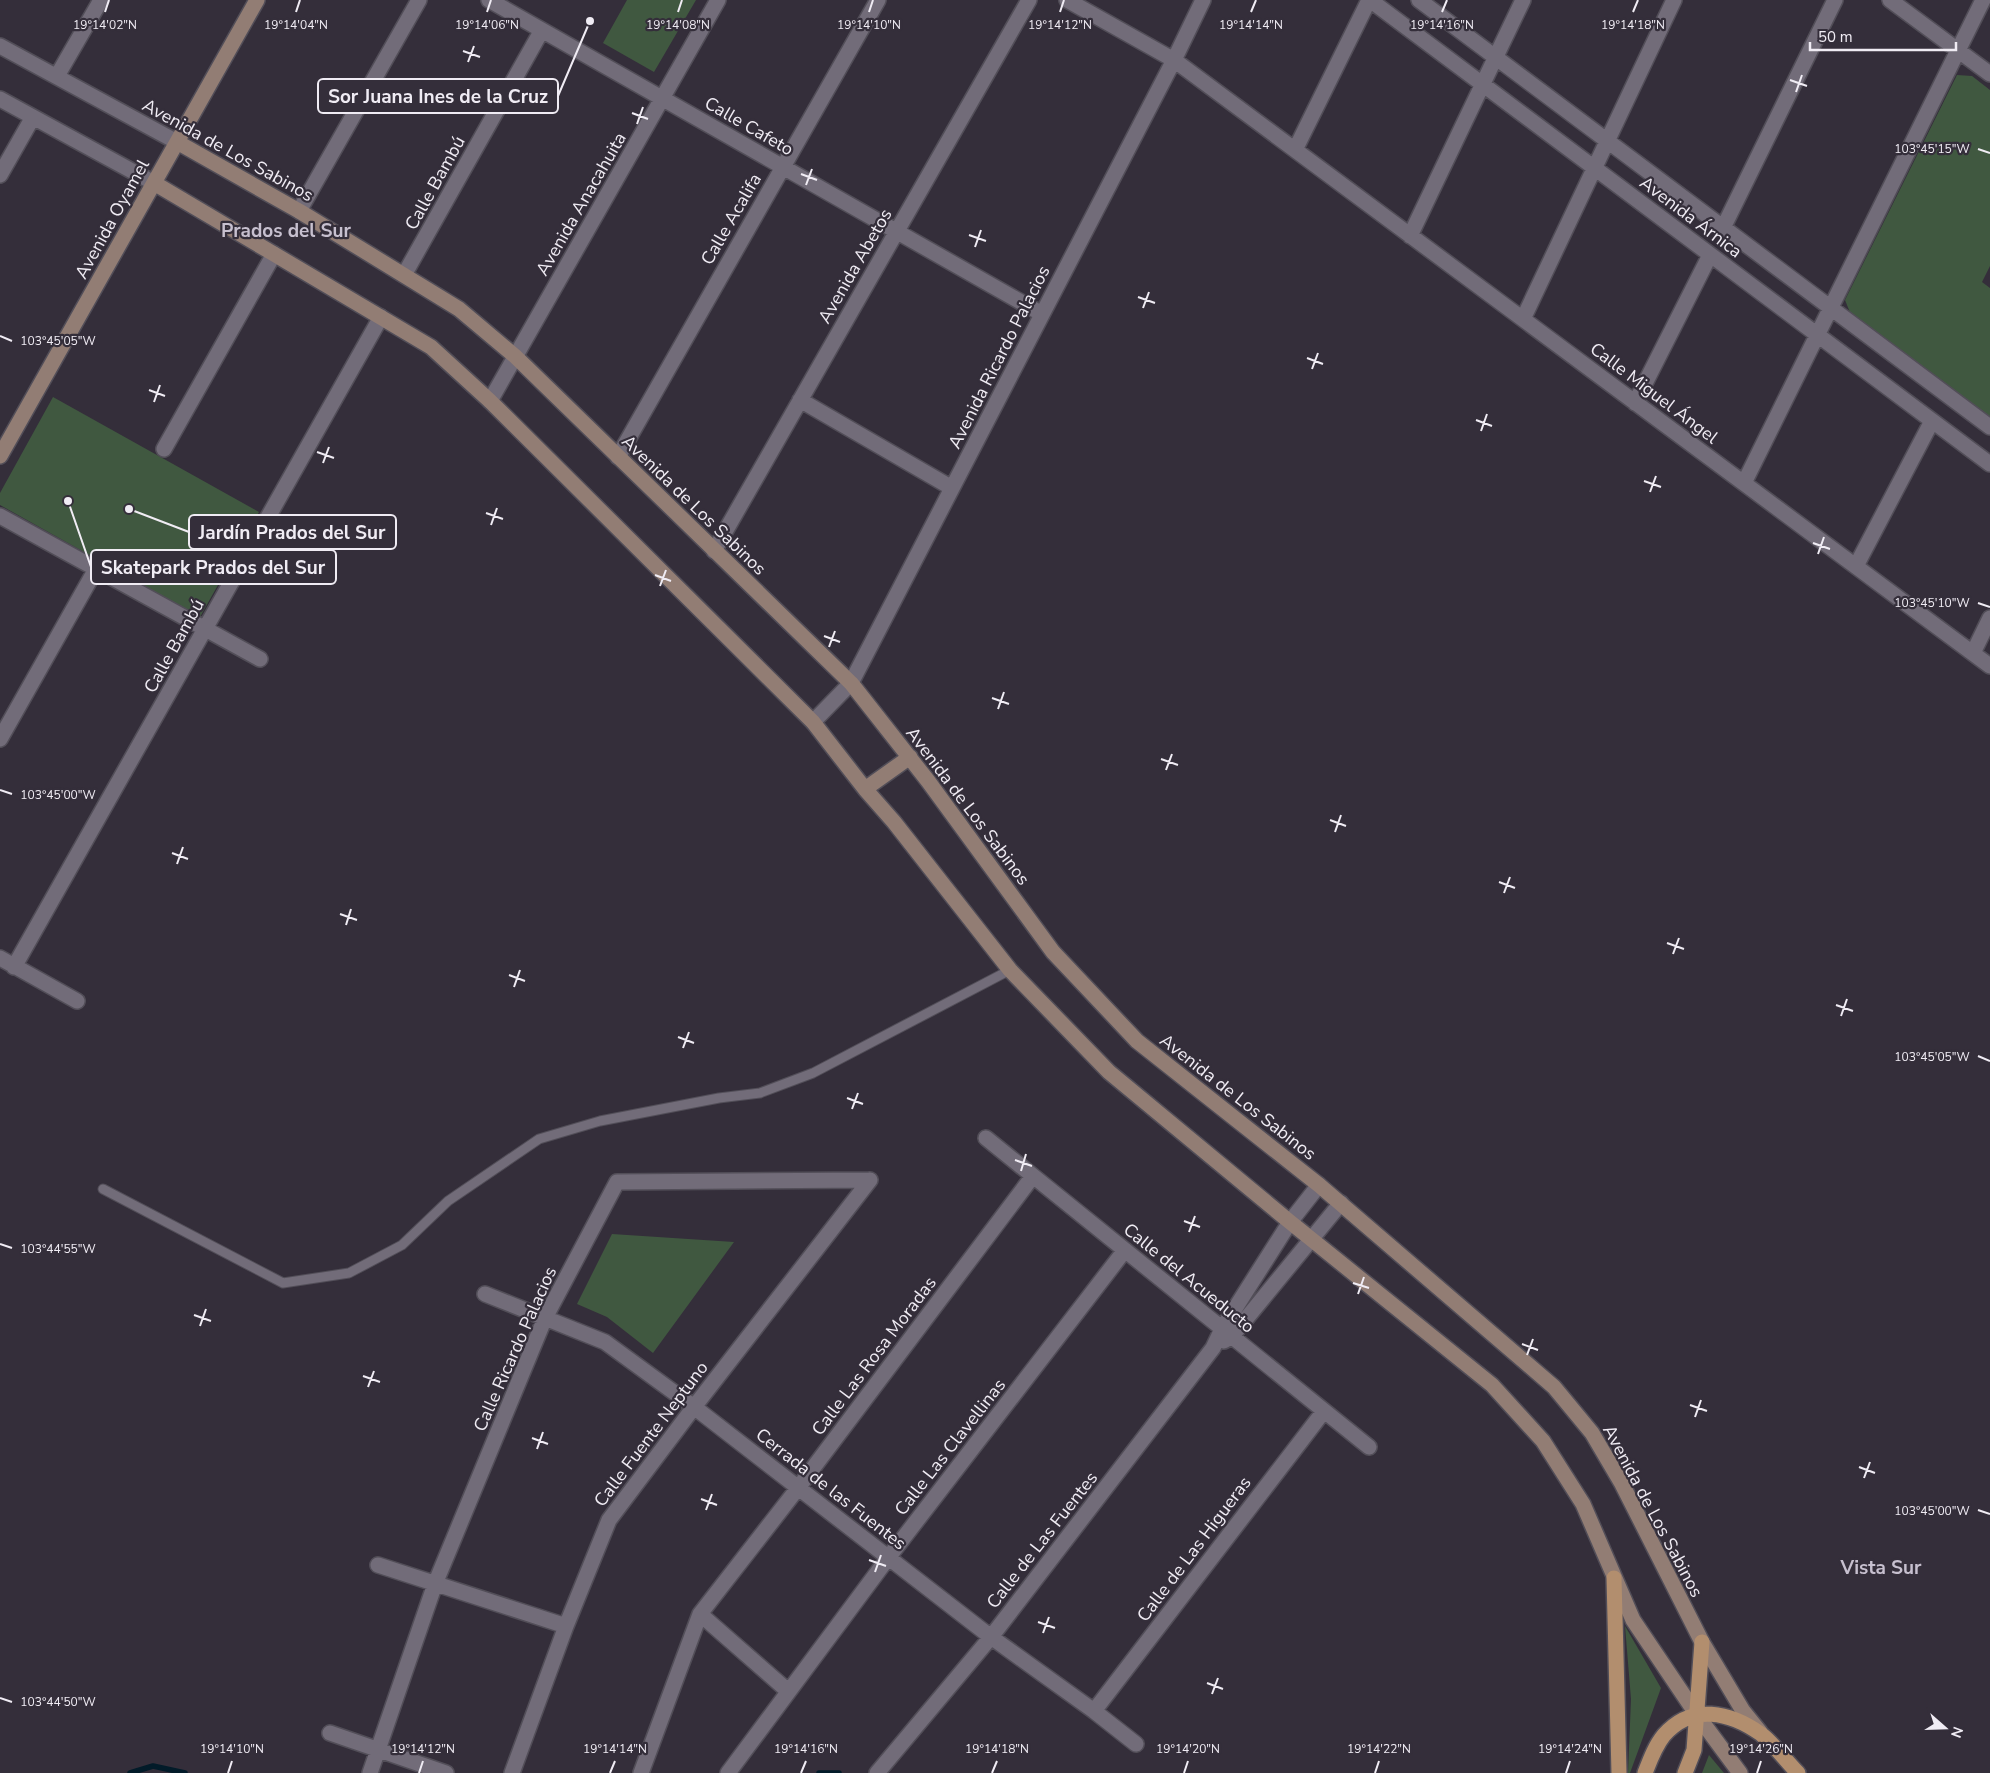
<svg xmlns="http://www.w3.org/2000/svg" width="1990" height="1773" font-family="'Nunito Sans',sans-serif">
<style>
.green{fill:#405840}
.lines{fill:none;stroke-linecap:round;stroke-linejoin:round}
.stream{stroke:#021b29;stroke-width:5.5}
.lane-casing{stroke:#524e58;stroke-width:11}
.street-casing{stroke:#524e58;stroke-width:18}
.secondary-casing{stroke:#524e58;stroke-width:18}
.primary-casing{stroke:#524e58;stroke-width:18}
.lane{stroke:#726c79;stroke-width:9}
.street{stroke:#726c79;stroke-width:15}
.secondary{stroke:#927d74;stroke-width:15}
.primary{stroke:#b28e6e;stroke-width:15}
.ticks{fill:none;stroke:#f0ecf4;stroke-width:2}
.labels{text-anchor:middle;stroke-width:4.5;stroke-linejoin:round;paint-order:stroke}
.street-label{font-size:18px;fill:#f0ecf4;stroke:#342e3a}
.neighbourhood-label{font-size:19px;font-weight:bold;fill:#c7c0cf;stroke:#342e3a}
.ticks-label{font-size:12px;text-anchor:middle;fill:#f0ecf4;stroke:#342e3a;stroke-width:4.5;stroke-linejoin:round;paint-order:stroke}
.leader{fill:none;stroke:#f0ecf4;stroke-width:2}
.callout-dot{fill:#f0ecf4;stroke:#342e3a;stroke-width:2}
.callout{fill:#342e3a;stroke:#f0ecf4;stroke-width:2}
.callout-label{font-size:19px;text-anchor:middle;font-weight:bold;fill:#f0ecf4}
</style>
<rect width="100%" height="100%" fill="#342e3a"/>
<path class="green" d="M 627,0 L 696,0 L 654,72 L 603,43 Z
M 1957,75 L 1972,76 L 1990,90 L 1990,266 L 1982,282 L 1990,288 L 1990,418 L 1851,315 L 1845,300 Z
M 53,397 L 259,512 L 200,617 L 0,505 L 0,493 Z
M 612,1234 L 734,1242 L 653,1353 L 607,1317 L 577,1304 Z
M 1625,1626 L 1661,1688 L 1630,1773 L 1628,1773 L 1631,1699 Z
M 1709,1755 L 1724,1773 L 1702,1773 Z"/>
<g class="lines">
<path class="stream" d="M 130,1773 L 153,1766 L 185,1773
M 819,1773 L 839,1773"/>
<defs>
<path id="lane" d="M 103,1189 L 283,1283 L 349,1273 L 402,1245 L 448,1201 L 539,1139 L 600,1121 L 719,1098 L 760,1093 L 813,1073 L 1010,970"/>
<path id="street" d="M 489,0 L 1042,314
M 1067,0 L 1174,60 L 1990,666
M 1370,0 L 1990,464
M 1419,0 L 1990,427
M 1890,0 L 1990,74
M 0,46 L 177,142
M 57,76 L 101,0
M 0,99 L 154,183
M 1295,150 L 1369,0
M 0,175 L 33,117
M 299,211 L 419,0
M 1723,228 L 1835,0
M 1410,236 L 1523,0
M 404,275 L 542,30
M 1523,319 L 1674,0
M 800,400 L 952,488
M 490,401 L 718,0
M 1635,403 L 1710,255
M 164,449 L 274,254
M 618,457 L 878,0
M 1744,483 L 1983,0
M 0,516 L 260,659
M 714,551 L 1029,0
M 1856,566 L 1932,421
M 1973,653 L 1990,618
M 813,722 L 851,683 L 1174,60 L 1203,0
M 0,739 L 96,569
M 0,958 L 77,1001
M 14,967 L 381,317
M 986,1138 L 1369,1447
M 485,1294 L 605,1342 L 694,1407 L 991,1637 L 1094,1711 L 1136,1744
M 1224,1341 L 1232,1336 L 1341,1203
M 378,1565 L 566,1626
M 700,1614 L 788,1691
M 1094,1711 L 1324,1411
M 330,1733 L 446,1773
M 370,1773 L 435,1584 L 545,1318 L 617,1182 L 870,1180
M 512,1773 L 566,1626 L 609,1520 L 694,1407 L 870,1180
M 641,1773 L 700,1614 L 798,1488 L 1033,1176
M 728,1773 L 888,1558 L 1125,1250
M 877,1773 L 991,1637 L 1213,1348 L 1222,1329 L 1290,1222 L 1319,1185"/>
<path id="secondary" d="M 177,142 L 299,211 L 459,309 L 516,357 L 851,683 L 928,781 L 1053,952 L 1137,1041 L 1319,1185 L 1554,1387 L 1592,1433 L 1622,1484 L 1702,1642 L 1743,1711 L 1760,1732
M 154,183 L 431,347 L 490,401 L 813,722 L 865,789 L 894,822 L 1010,970 L 1109,1072 L 1290,1222 L 1492,1385 L 1543,1441 L 1583,1504 L 1633,1620 L 1697,1715 L 1740,1773
M 0,456 L 257,0
M 865,789 L 910,757"/>
<path id="primary" d="M 1614,1578 L 1619,1773
M 1645,1773 C 1650,1760 1655,1746 1664,1735 C 1692,1703 1730,1712 1761,1734 C 1774,1744 1786,1761 1798,1773
M 1685,1773 L 1694,1750 L 1702,1642"/>
</defs>
<use href="#lane" class="lane-casing"/>
<use href="#street" class="street-casing"/>
<use href="#secondary" class="secondary-casing"/>
<use href="#primary" class="primary-casing"/>
<use href="#lane" class="lane"/>
<use href="#street" class="street"/>
<use href="#secondary" class="secondary"/>
<use href="#primary" class="primary"/>
</g>
<path class="ticks" d="M 105,12 L 109,0M 296,12 L 300,0M 487,12 L 491,0M 678,12 L 682,0M 869,12 L 873,0M 1060,12 L 1064,0M 1251,12 L 1256,0M 1442,12 L 1447,0M 1633,12 L 1638,0M 463,51 L 480,57M 468,62 L 474,46M 1790,80 L 1807,86M 1796,92 L 1802,75M 632,113 L 648,119M 637,124 L 643,107M 1978,149 L 1990,153M 801,174 L 817,180M 806,185 L 812,169M 969,235 L 986,241M 975,247 L 981,230M 1138,297 L 1155,303M 1143,308 L 1149,292M 0,336 L 12,341M 1307,358 L 1323,364M 1312,369 L 1318,353M 149,390 L 165,396M 154,402 L 160,385M 1476,420 L 1492,426M 1481,431 L 1487,414M 317,452 L 334,458M 323,463 L 329,447M 1644,481 L 1661,487M 1650,492 L 1656,476M 486,513 L 503,519M 491,525 L 497,508M 1813,543 L 1830,549M 1818,554 L 1824,537M 655,575 L 671,581M 660,586 L 666,570M 1978,603 L 1990,607M 824,636 L 840,642M 829,647 L 835,631M 992,698 L 1009,704M 998,709 L 1004,692M 1161,759 L 1178,765M 1166,770 L 1172,754M 0,790 L 12,794M 1330,820 L 1346,826M 1335,832 L 1341,815M 172,853 L 188,859M 177,864 L 183,847M 1499,882 L 1515,888M 1504,893 L 1510,877M 340,914 L 357,920M 346,925 L 351,909M 1667,943 L 1684,949M 1673,954 L 1679,938M 509,975 L 525,981M 514,987 L 520,970M 1836,1005 L 1853,1011M 1841,1016 L 1847,999M 678,1037 L 694,1043M 683,1048 L 689,1032M 1978,1056 L 1990,1061M 847,1098 L 863,1104M 852,1109 L 858,1093M 1015,1160 L 1032,1166M 1021,1171 L 1026,1154M 1184,1221 L 1200,1227M 1189,1232 L 1195,1216M 0,1244 L 12,1248M 1353,1283 L 1369,1288M 1358,1294 L 1364,1277M 194,1315 L 211,1321M 200,1326 L 206,1309M 1522,1344 L 1538,1350M 1527,1355 L 1533,1339M 363,1376 L 380,1382M 368,1387 L 374,1371M 1690,1405 L 1707,1411M 1695,1417 L 1701,1400M 532,1438 L 548,1444M 537,1449 L 543,1432M 1859,1467 L 1875,1473M 1864,1478 L 1870,1462M 701,1499 L 717,1505M 706,1510 L 712,1494M 1978,1510 L 1990,1514M 869,1560 L 886,1566M 875,1572 L 881,1555M 1038,1622 L 1055,1628M 1043,1633 L 1049,1617M 1207,1683 L 1223,1689M 1212,1694 L 1218,1678M 0,1698 L 12,1702M 228,1773 L 232,1761M 419,1773 L 423,1761M 610,1773 L 615,1761M 801,1773 L 806,1761M 992,1773 L 997,1761M 1184,1773 L 1188,1761M 1375,1773 L 1379,1761M 1566,1773 L 1570,1761M 1757,1773 L 1761,1761"/>
<g class="labels">
<g class="street-label">
<text transform="translate(749 126) rotate(30)" y="6">Calle Cafeto</text>
<text transform="translate(228 150) rotate(29)" y="6">Avenida de Los Sabinos</text>
<text transform="translate(435 183) rotate(-61)" y="6">Calle Bambú</text>
<text transform="translate(581 204) rotate(-60)" y="6">Avenida Anacahuita</text>
<text transform="translate(1691 217) rotate(37)" y="6">Avenida Árnica</text>
<text transform="translate(112 219) rotate(-61)" y="6">Avenida Oyamel</text>
<text transform="translate(731 219) rotate(-60)" y="6">Calle Acalifa</text>
<text transform="translate(855 266) rotate(-60)" y="6">Avenida Abetos</text>
<text transform="translate(999 357) rotate(-63)" y="6">Avenida Ricardo Palacios</text>
<text transform="translate(1654 393) rotate(37)" y="6">Calle Miguel Ángel</text>
<text transform="translate(694 505) rotate(44)" y="6">Avenida de Los Sabinos</text>
<text transform="translate(174 646) rotate(-61)" y="6">Calle Bambú</text>
<text transform="translate(968 806) rotate(53)" y="6">Avenida de Los Sabinos</text>
<text transform="translate(1238 1097) rotate(38)" y="6">Avenida de Los Sabinos</text>
<text transform="translate(1189 1278) rotate(39)" y="6">Calle del Acueducto</text>
<text transform="translate(515 1349) rotate(-66)" y="6">Calle Ricardo Palacios</text>
<text transform="translate(874 1356) rotate(-53)" y="6">Calle Las Rosa Moradas</text>
<text transform="translate(651 1434) rotate(-53)" y="6">Calle Fuente Neptuno</text>
<text transform="translate(950 1447) rotate(-52)" y="6">Calle Las Clavellinas</text>
<text transform="translate(831 1489) rotate(38)" y="6">Cerrada de las Fuentes</text>
<text transform="translate(1653 1511) rotate(62)" y="6">Avenida de Los Sabinos</text>
<text transform="translate(1042 1540) rotate(-52)" y="6">Calle de Las Fuentes</text>
<text transform="translate(1194 1549) rotate(-53)" y="6">Calle de Las Higueras</text>
</g>
<g class="neighbourhood-label">
<text x="286" y="237">Prados del Sur</text>
<text x="1881" y="1574">Vista Sur</text>
</g>
</g>
<g class="ticks-label">
<text x="678" y="29">19°14'08"N</text>
<text x="869" y="29">19°14'10"N</text>
<text x="1060" y="29">19°14'12"N</text>
<text x="1251" y="29">19°14'14"N</text>
<text x="105" y="29">19°14'02"N</text>
<text x="296" y="29">19°14'04"N</text>
<text x="487" y="29">19°14'06"N</text>
<text x="1442" y="29">19°14'16"N</text>
<text x="1633" y="29">19°14'18"N</text>
<text x="1932" y="153">103°45'15"W</text>
<text x="58" y="345">103°45'05"W</text>
<text x="1932" y="607">103°45'10"W</text>
<text x="58" y="799">103°45'00"W</text>
<text x="1932" y="1061">103°45'05"W</text>
<text x="58" y="1253">103°44'55"W</text>
<text x="1932" y="1515">103°45'00"W</text>
<text x="58" y="1706">103°44'50"W</text>
<text x="232" y="1753">19°14'10"N</text>
<text x="423" y="1753">19°14'12"N</text>
<text x="615" y="1753">19°14'14"N</text>
<text x="806" y="1753">19°14'16"N</text>
<text x="997" y="1753">19°14'18"N</text>
<text x="1188" y="1753">19°14'20"N</text>
<text x="1379" y="1753">19°14'22"N</text>
<text x="1570" y="1753">19°14'24"N</text>
<text x="1761" y="1753">19°14'26"N</text>
</g>
<path class="leader" d="M590 21L558 96M129 509L189 532M68 501L91 567"/>
<g class="callout-dot">
<circle cx="590" cy="21" r="5"/>
<circle cx="129" cy="509" r="5"/>
<circle cx="68" cy="501" r="5"/>
</g>
<g class="callout">
<rect x="318" y="79" width="240" height="34" rx="5"/>
<rect x="189" y="515" width="207" height="34" rx="5"/>
<rect x="91" y="550" width="245" height="34" rx="5"/>
</g>
<g class="callout-label">
<text x="438" y="103">Sor Juana Ines de la Cruz</text>
<text x="292" y="539">Jardín Prados del Sur</text>
<text x="213" y="574">Skatepark Prados del Sur</text>
</g>
<g transform="translate(1945 1728) rotate(110)" stroke="#342e3a" stroke-width="4" paint-order="stroke">
<path d="M0-4L9 19L0 12L-9 19Z" fill="#f0ecf4"/>
<text y="-8" font-size="14" font-weight="bold" text-anchor="middle" fill="#f0ecf4">N</text>
</g>
<path d="M1810 42v8h146v-8" fill="none" stroke="#f0ecf4" stroke-width="2.5"/>
<text x="1818" y="42" font-size="15" fill="#f0ecf4" stroke="#342e3a" stroke-width="4" paint-order="stroke">50 m</text>
</svg>
